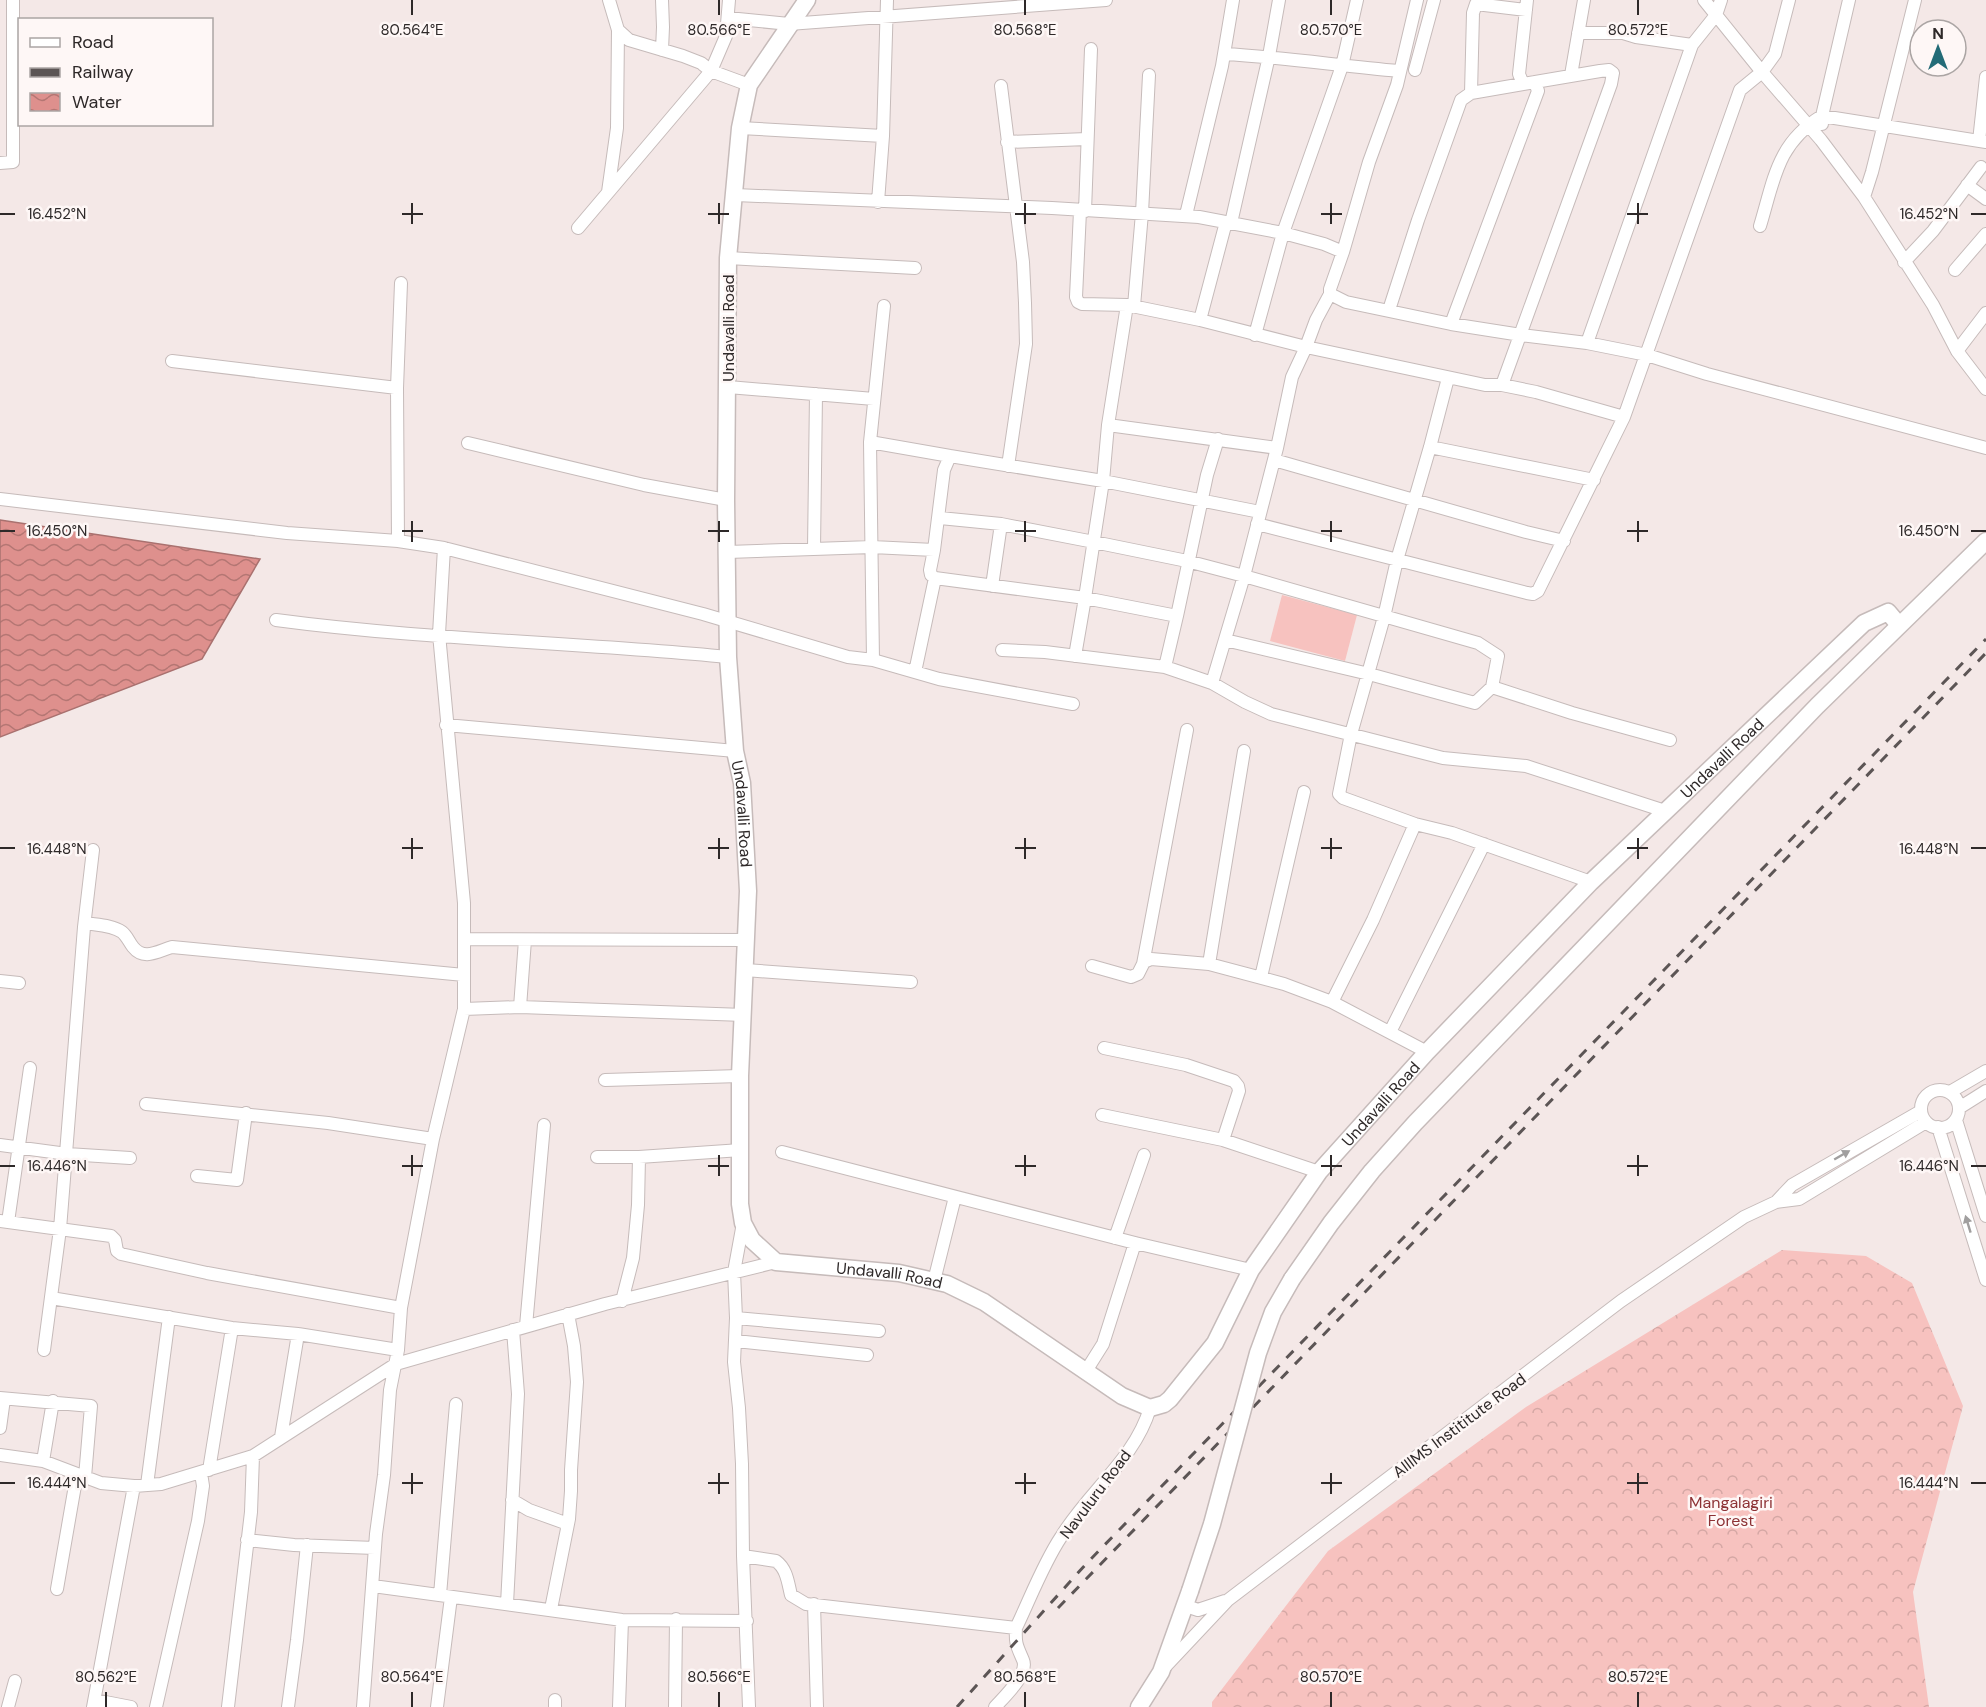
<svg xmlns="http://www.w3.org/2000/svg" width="1986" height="1707" font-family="'DM Sans',sans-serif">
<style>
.grass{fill:#f7c2bf}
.forest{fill:url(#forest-crowns)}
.water{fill:url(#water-waves);stroke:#a9716f;stroke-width:1.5}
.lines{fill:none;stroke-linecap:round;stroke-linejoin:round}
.minor-casing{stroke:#c6bbba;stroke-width:14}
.major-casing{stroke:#c6bbba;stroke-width:19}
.minor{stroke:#fff;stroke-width:12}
.major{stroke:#fff;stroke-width:16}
.rail{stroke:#5c5555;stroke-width:3;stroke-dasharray:10 10;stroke-linecap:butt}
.major-bridge-casing{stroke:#c6bbba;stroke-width:19;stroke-linecap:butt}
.major-bridge{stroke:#fff;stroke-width:16}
.oneway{fill:#a19f9f}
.ticks{fill:none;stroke:#2e2929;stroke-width:2}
.labels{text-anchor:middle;stroke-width:5;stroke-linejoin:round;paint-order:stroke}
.street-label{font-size:16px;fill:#2e2929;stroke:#fef7f6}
.park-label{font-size:16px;fill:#8d3235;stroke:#fef7f6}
.ticks-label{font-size:15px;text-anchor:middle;fill:#2e2929;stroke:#fef7f6;stroke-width:5;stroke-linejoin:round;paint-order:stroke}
</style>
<defs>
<pattern id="forest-crowns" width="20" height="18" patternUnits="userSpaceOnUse" patternTransform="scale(1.5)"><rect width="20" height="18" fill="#f7c2bf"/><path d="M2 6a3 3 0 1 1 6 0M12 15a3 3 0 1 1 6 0" fill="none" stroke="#d4a7a4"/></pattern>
<pattern id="water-waves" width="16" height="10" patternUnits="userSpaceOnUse" patternTransform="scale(1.5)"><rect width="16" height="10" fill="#de908d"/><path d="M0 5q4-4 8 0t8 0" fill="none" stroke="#b47673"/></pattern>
</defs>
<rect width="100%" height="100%" fill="#f4e8e7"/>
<path class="grass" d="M 1282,595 L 1357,615 L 1345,661 L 1270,641 Z"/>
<path class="forest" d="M 1782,1250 L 1866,1256 L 1912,1283 L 1963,1406 L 1913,1592 L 1929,1707 L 1212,1707 L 1212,1702 L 1328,1551 L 1526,1407 Z"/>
<path class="water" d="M 0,520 L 260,559 L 202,659 L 0,737 Z"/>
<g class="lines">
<defs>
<path id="minor" d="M 609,0 L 618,30 L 629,40 L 683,56 L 701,63 L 711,71 L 749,85
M 1704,0 L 1762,72 L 1821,140 L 1864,197 L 1933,305 L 1957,351 L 1986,389
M 728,18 L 789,24 L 1106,0
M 1578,33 L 1623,33 L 1636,37 L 1692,45
M 662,50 L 663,27 L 662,0
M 1224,54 C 1283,57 1340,66 1399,71
M 1415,70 L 1434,0
M 1571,75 L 1584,0
M 1001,86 L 1023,262 L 1025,303 L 1026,344 L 1008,466
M 1471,93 L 1473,13 L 1476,4 L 1526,10
M 1822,124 L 1822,116 L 1849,0
M 740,128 L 883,136
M 1979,141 L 1986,77
M 1007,142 L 1087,139
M 0,163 L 13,162 L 13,0
M 1967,185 L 1986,199
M 608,192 L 617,128 L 618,30
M 735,195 L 1052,208 L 1199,217 L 1283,233 L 1324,244 L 1343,252 L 1330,289 L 1330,294 L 1346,302 L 1451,324 L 1521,335 L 1587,343 L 1647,355 L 1707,374 L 1986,448
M 1864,197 L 1872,172 L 1915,0
M 878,202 L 883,136 L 887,0
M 1080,211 L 1076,297 L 1078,302 L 1082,304 L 1127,305 L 1200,320 L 1306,347 L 1316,320 L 1330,294
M 1085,211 L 1091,49
M 1186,215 L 1222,66 L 1233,0
M 1231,223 L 1269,56 L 1279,0
M 1760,226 C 1774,180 1777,143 1822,116 L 1986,142
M 578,228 L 711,71 L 726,36 L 729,0
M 1343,252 L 1369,162 L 1397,85 L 1417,0
M 728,258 L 915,268
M 1904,262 L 1933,231 L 1981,167
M 1955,270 L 1986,234
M 1134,306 L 1142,213 L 1149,75
M 1389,310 L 1418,220 L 1461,100 L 1471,93 L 1523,84
M 1200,320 L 1226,222
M 1451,324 L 1538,91 L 1535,82
M 1255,335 L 1283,233 L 1342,66 L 1357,0
M 1587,343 L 1692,45 L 1716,15 L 1721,0
M 1957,351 L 1986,313
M 172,361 L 397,388
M 1448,378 L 1430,447 L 1397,560 L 1384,617 L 1351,734 L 1339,794 L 1343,798 L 1415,824 L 1452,833 L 1591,882
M 1502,385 L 1536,392 L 1624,417
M 728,387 L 874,399
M 1108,425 L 1277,448
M 870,442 L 950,456
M 468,443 L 644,485 L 726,500
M 1430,447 L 1594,480
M 1274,460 L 1526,532 L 1564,541
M 0,499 L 287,533 L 398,541 L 444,548 L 703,614 L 848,657 L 873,660 L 939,679 L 1073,704
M 940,518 L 1001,524 L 1094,542 L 1187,561 L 1244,576 L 1277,448 L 1292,377 L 1306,347 L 1485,385 L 1502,385 L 1611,84 L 1613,73 L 1609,70 L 1600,71 L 1523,84 L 1519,74 L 1527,0
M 1257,524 L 1527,593 L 1533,594 L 1538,591 L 1624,417 L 1740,90 L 1762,72 L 1775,54 L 1789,0
M 398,541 L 397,388 L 401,283
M 814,549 L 816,394
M 934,550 L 930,570 L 931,575 L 935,578 L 1085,598 L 1103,481 L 1108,425 L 1127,305
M 728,552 L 872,547 L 934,550 L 944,470 L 950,456 L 1103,481 L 1260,512
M 992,586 L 1001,524
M 1177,616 L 1207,475 L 1218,439
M 276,620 C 426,640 577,642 728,657
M 1002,650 L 1045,652 L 1165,667
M 1075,656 L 1085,598 L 1177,616 L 1165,667 L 1212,683 L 1245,702 L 1271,714 L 1443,758 L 1526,766 L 1665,811
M 873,660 L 870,442 L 884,306
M 915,672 L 935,578
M 1212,683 L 1244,576 L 1478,643 L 1498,656 L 1492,687 L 1475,703 L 1369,674 L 1225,640
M 1492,687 L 1572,713 L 1670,740
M 446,725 L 735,751
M 85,923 C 96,925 112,925 122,932 C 127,936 129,942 133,947 C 144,961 158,951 172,947 L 464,975
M 465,939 L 746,940
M 1143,964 L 1187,730
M 1209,964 L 1244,751
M 1092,966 L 1131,977 L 1138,974 L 1144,962 L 1151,959 L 1209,964 L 1284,984 L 1332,1002 L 1427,1052
M 745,970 L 911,982
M 1261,977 L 1304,792
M 0,981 L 19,983
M 1332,1002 L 1373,920 L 1415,824
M 520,1007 L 525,940
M 464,1009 L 520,1007 L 744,1015
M 1390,1032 L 1484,844
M 1104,1048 L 1186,1065 L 1234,1081 L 1238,1086 L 1239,1091 L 1223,1140
M 605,1080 L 740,1076
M1921 1109a19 19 0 1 1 38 0a19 19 0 1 1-38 0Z
M 1950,1092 L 1986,1071
M 146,1104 L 328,1123 L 433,1139
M 1959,1108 L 1986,1091
M 1102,1115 L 1223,1140 L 1319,1172
M 1956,1120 L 1986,1216
M 1938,1127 L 1986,1280
M 0,1145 L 67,1154 L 130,1158
M 782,1152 L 1135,1243 L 1251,1270
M 597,1157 L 639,1157 L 741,1150
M 197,1176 L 237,1180 L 246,1113
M 1776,1202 L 1792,1185 L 1921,1111
M 0,1221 L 111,1236 L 115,1240 L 117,1251 L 121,1254 L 207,1273 L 401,1308 L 398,1350 L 390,1390 L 384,1475 L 376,1534 L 363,1707
M 8,1222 L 30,1068
M 743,1223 L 734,1272 L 736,1318 L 734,1362 L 739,1408 L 742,1464 L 743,1556 L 749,1707
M 1115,1238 L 1144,1155
M 934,1281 L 955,1197
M 51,1298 L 232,1328 L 298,1334 L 398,1350
M 622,1301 L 633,1258 L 638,1205 L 639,1157
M 401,1308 L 433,1139 L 464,1009 L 464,903 L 439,634 L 444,548
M 736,1318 L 879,1331
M 526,1326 L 544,1125
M 736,1341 L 867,1355
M 44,1350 L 60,1229 L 84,927 L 93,850
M 1086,1371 L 1103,1344 L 1135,1243
M 0,1398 L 91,1406 L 85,1477
M 0,1428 L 4,1399
M 281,1437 L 298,1334
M 0,1455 L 43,1461 L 101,1483 L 134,1486 L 161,1484 L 253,1456 L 396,1364 L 605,1304 L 776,1262
M 43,1461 L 53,1401
M 209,1470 L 232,1328
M 147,1485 L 169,1317
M 512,1500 L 529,1510 L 568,1524
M 247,1540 L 294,1545 L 375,1548
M 743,1556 L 776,1561 C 787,1569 788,1583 791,1595 L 806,1604 L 1016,1628
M 373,1586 L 622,1620 L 747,1621
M 57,1589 L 77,1474
M 440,1595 L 456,1404
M 1187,1602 L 1189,1607 L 1198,1610 L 1225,1601
M 507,1604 L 518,1394 L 513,1330
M 814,1604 L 817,1707
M 551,1609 L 569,1519 L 571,1491 L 571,1470 L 577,1382 L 574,1346 L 568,1314
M 1165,1667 L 1228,1600 L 1621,1301 L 1744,1217 L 1776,1202 L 1799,1199 L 1926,1122
M 95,1700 L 131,1707
M 555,1700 L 555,1707
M 8,1707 L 15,1681
M 93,1707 L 134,1486
M 156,1707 L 198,1521 L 203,1486 L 201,1473
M 228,1707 L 251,1512 L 253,1456
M 288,1707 L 297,1640 L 307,1545
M 437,1707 L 451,1597
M 619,1707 L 622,1620
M 675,1707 L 676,1619
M 995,1707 C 1004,1697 1029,1674 1023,1660 C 1017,1646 1015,1644 1016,1628 C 1030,1599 1043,1564 1061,1537 C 1088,1492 1135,1459 1150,1408"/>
<g id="major">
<path id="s1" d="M 807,0 L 749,85 L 740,128 L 728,258 L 726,500 L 728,657 L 735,751 L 742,783 L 748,891 L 740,1076 L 740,1204 L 743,1223 L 752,1240 L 776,1262 L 899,1273 L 947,1284 L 984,1302 L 1122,1396 L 1150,1408 L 1164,1404 L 1170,1399 L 1215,1343 L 1251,1270 L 1319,1172 L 1427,1052 L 1591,882 L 1864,623 L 1888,612 L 1899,625"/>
<path d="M 1292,1279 L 1331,1223 L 1372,1171 L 1415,1123 L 1817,706 L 1986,541"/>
<path d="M 1139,1707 L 1161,1672 L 1190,1591"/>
</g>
</defs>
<use href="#minor" class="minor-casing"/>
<use href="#major" class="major-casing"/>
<use href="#minor" class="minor"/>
<use href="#major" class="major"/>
<path class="rail" d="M 1058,1608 L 1986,653
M 957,1707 L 1086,1564 L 1986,639"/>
<defs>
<path id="major-bridge" d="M 1190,1591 L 1212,1524 L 1258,1353 L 1273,1312 L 1292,1279"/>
</defs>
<use href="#major-bridge" class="major-bridge-casing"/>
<use href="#major-bridge" class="major-bridge"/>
</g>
<defs><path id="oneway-solid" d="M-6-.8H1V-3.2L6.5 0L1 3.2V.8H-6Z" transform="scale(1.5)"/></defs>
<g class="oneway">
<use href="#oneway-solid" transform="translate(1842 1155) rotate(-30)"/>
<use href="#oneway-solid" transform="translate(1968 1224) rotate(-107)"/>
</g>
<path class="ticks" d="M 412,0 L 412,15M 719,0 L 719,15M 1025,0 L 1025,15M 1331,0 L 1331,15M 1638,0 L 1638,15M 412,203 L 412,224M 719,203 L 719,224M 1025,203 L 1025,224M 1331,203 L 1331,224M 1638,203 L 1638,224M 0,214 L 15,214M 402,214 L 423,214M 708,214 L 729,214M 1015,214 L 1036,214M 1321,214 L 1342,214M 1627,214 L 1648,214M 1971,214 L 1986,214M 412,521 L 412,542M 719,521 L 719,542M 1025,521 L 1025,542M 1331,521 L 1331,542M 1638,521 L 1638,542M 0,531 L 15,531M 402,531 L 423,531M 708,531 L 729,531M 1015,531 L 1036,531M 1321,531 L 1342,531M 1627,531 L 1648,531M 1971,531 L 1986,531M 412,838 L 412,859M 719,838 L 719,859M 1025,838 L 1025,859M 1331,838 L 1331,859M 1638,838 L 1638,859M 0,848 L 15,848M 402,848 L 423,848M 708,848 L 729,848M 1015,848 L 1036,848M 1321,848 L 1342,848M 1627,848 L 1648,848M 1971,848 L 1986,848M 412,1155 L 412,1176M 719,1155 L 719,1176M 1025,1155 L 1025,1176M 1331,1155 L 1331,1176M 1638,1155 L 1638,1176M 0,1166 L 15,1166M 402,1166 L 423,1166M 708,1166 L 729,1166M 1015,1166 L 1036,1166M 1321,1166 L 1342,1166M 1627,1166 L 1648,1166M 1971,1166 L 1986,1166M 412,1473 L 412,1494M 719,1473 L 719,1494M 1025,1473 L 1025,1494M 1331,1473 L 1331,1494M 1638,1473 L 1638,1494M 0,1483 L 15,1483M 402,1483 L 423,1483M 708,1483 L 729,1483M 1015,1483 L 1036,1483M 1321,1483 L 1342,1483M 1627,1483 L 1648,1483M 1971,1483 L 1986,1483M 106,1692 L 106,1707M 412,1692 L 412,1707M 719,1692 L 719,1707M 1025,1692 L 1025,1707M 1331,1692 L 1331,1707M 1638,1692 L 1638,1707"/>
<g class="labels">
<g class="street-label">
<text transform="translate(728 328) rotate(-90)" y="6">Undavalli Road</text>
<text dy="6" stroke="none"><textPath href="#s1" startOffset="2580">Undavalli Road</textPath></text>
<text dy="6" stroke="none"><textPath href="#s1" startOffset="834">Undavalli Road</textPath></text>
<text dy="6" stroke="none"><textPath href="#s1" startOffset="2094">Undavalli Road</textPath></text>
<text dy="6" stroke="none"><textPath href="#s1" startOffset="1410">Undavalli Road</textPath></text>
<text transform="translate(1459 1425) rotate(-37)" y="6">AIIIMS Instititute Road</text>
<text transform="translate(1095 1494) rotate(-53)" y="6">Navuluru Road</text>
</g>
<g class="park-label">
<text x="1731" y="1508">Mangalagiri<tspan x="1731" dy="18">Forest</tspan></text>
</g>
</g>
<g class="ticks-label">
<text x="412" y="35">80.564°E</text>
<text x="719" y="35">80.566°E</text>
<text x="1025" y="35">80.568°E</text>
<text x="1331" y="35">80.570°E</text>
<text x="1638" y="35">80.572°E</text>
<text x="57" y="219">16.452°N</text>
<text x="1929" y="219">16.452°N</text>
<text x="57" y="536">16.450°N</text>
<text x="1929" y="536">16.450°N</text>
<text x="57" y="854">16.448°N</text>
<text x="1929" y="854">16.448°N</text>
<text x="57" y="1171">16.446°N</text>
<text x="1929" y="1171">16.446°N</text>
<text x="57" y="1488">16.444°N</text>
<text x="1929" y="1488">16.444°N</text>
<text x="106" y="1682">80.562°E</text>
<text x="412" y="1682">80.564°E</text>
<text x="719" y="1682">80.566°E</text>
<text x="1025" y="1682">80.568°E</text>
<text x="1331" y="1682">80.570°E</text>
<text x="1638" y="1682">80.572°E</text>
</g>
<rect x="18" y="18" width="195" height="108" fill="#fef7f6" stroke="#aba5a4" stroke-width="1.5"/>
<rect x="30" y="38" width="30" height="9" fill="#ffffff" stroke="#aba5a4" stroke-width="1.5"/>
<text x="72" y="48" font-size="18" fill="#2e2929">Road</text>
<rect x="30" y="68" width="30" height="9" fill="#5c5555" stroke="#aba5a4" stroke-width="1.5"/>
<text x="72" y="78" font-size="18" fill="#2e2929">Railway</text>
<rect x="30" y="93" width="30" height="18" fill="url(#water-waves)" stroke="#aba5a4" stroke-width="1.5"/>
<text x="72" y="108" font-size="18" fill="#2e2929">Water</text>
<g transform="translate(1938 48)"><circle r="28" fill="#fef7f6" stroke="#aba5a4" stroke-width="1.5"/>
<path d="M0-4.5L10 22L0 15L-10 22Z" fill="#236b77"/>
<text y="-9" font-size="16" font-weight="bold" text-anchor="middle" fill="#2e2929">N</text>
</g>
</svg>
